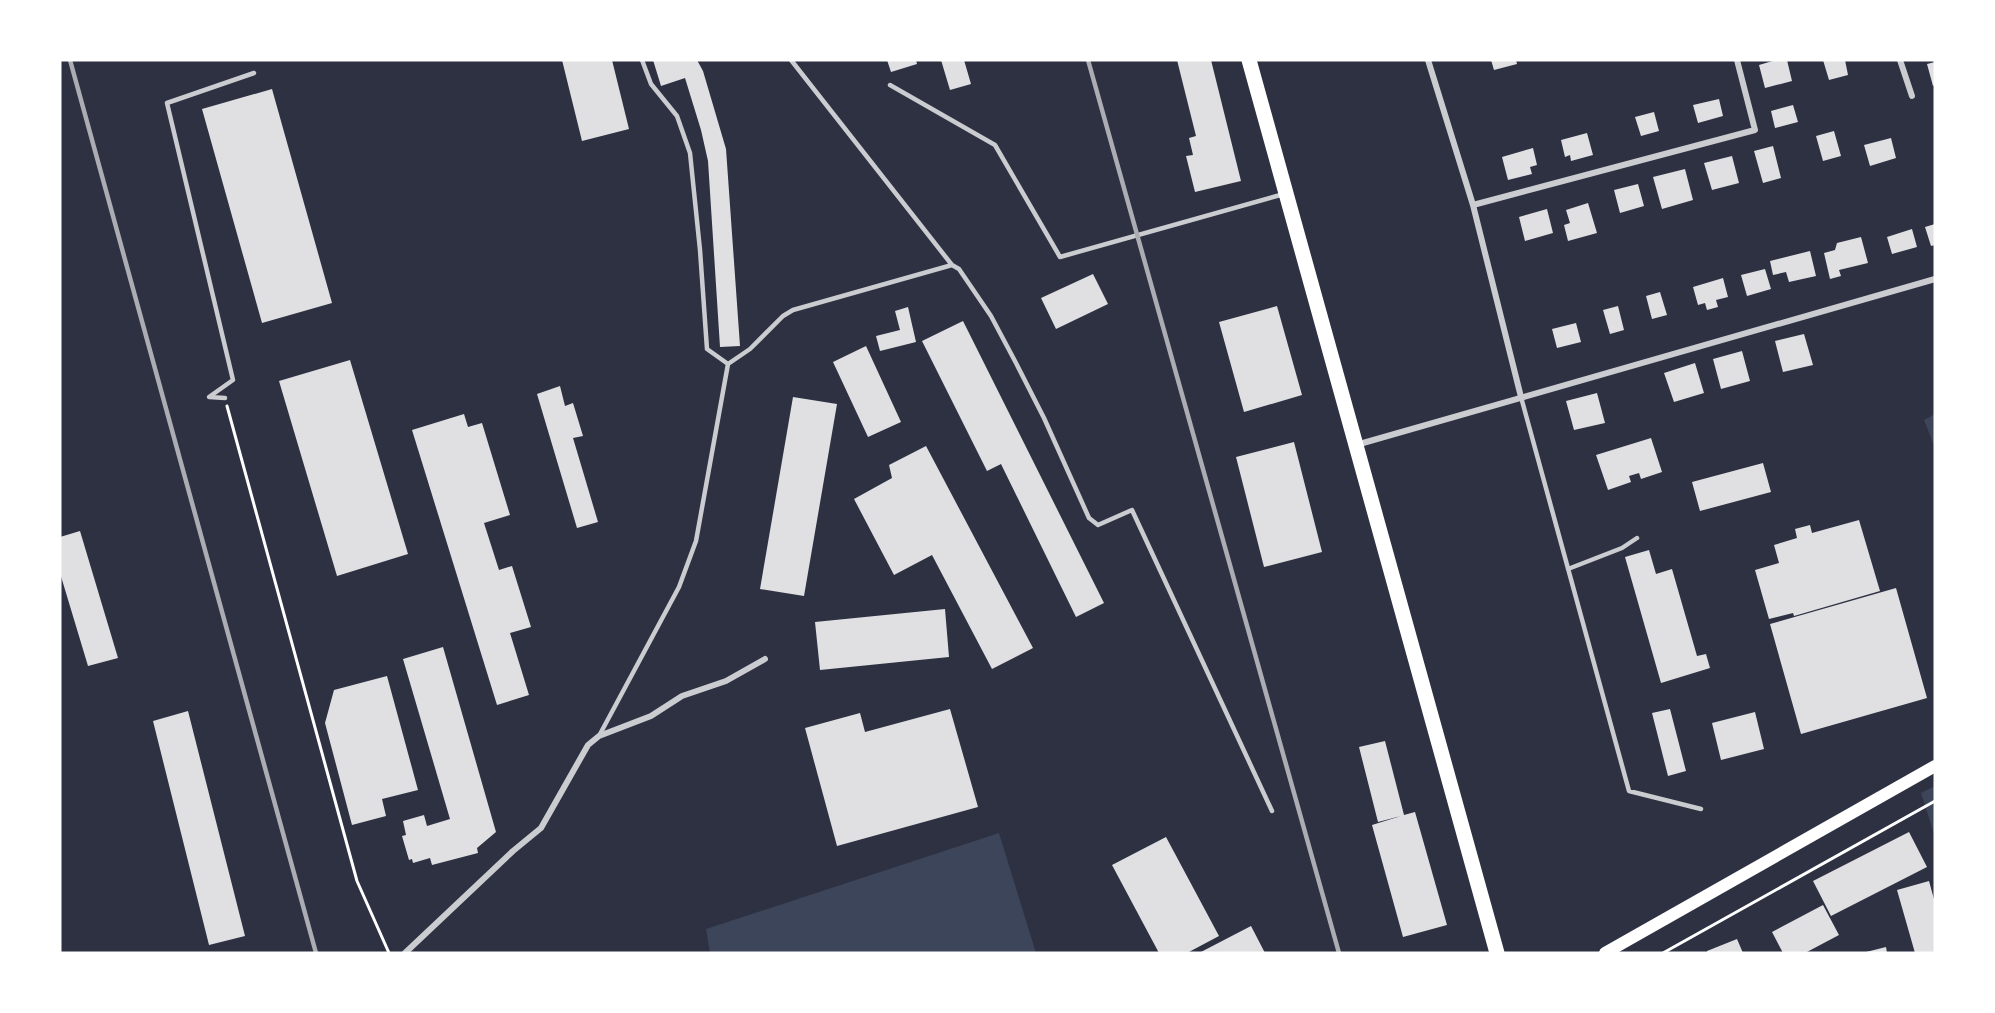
<svg xmlns="http://www.w3.org/2000/svg" width="1995" height="1013" font-family="Helvetica,sans-serif">
<style>
.green{fill:#3c4559}
.building{fill:#e0e0e3}
.lines{fill:none;stroke-linecap:round;stroke-linejoin:round}
.path{stroke:#fff;stroke-width:3}
.service{stroke:#caccd0;stroke-width:4.5}
.minor{stroke:#caccd0;stroke-width:6}
.secondary{stroke:#fff;stroke-width:12}
.primary{stroke:#fff;stroke-width:15}
.rail{stroke:#abadb3;stroke-width:4.5}
</style>
<rect width="100%" height="100%" fill="#2d3142"/>
<path class="green" d="M 1935,414 L 1935,448 L 1924,420 Z
M 1935,786 L 1935,837 L 1921,793 Z
M 999,833 L 1036,953 L 710,953 L 706,929 Z"/>
<path class="building" d="M 562,60 L 612,60 L 629,129 L 582,141 Z
M 653,60 L 697,60 L 703,71 L 726,149 L 740,346 L 720,347 L 708,161 L 701,130 L 685,78 L 661,86 Z
M 887,60 L 916,60 L 917,64 L 891,72 Z
M 941,60 L 964,60 L 971,84 L 950,90 Z
M 1177,60 L 1211,60 L 1241,181 L 1195,192 L 1186,156 L 1193,155 L 1189,138 L 1196,136 Z
M 1491,60 L 1516,60 L 1517,64 L 1494,70 Z
M 1776,60 L 1787,60 L 1792,81 L 1765,88 L 1759,65 Z
M 1823,60 L 1845,60 L 1848,75 L 1829,80 Z
M 1935,62 L 1935,85 L 1933,86 L 1927,64 Z
M 272,89 L 332,303 L 262,323 L 202,109 Z
M 1719,99 L 1723,116 L 1698,123 L 1693,105 Z
M 1793,105 L 1798,122 L 1775,128 L 1771,111 Z
M 1654,112 L 1659,131 L 1641,136 L 1635,117 Z
M 1834,131 L 1841,156 L 1823,161 L 1816,136 Z
M 1587,133 L 1593,155 L 1571,161 L 1570,155 L 1565,157 L 1561,140 Z
M 1891,138 L 1896,158 L 1870,166 L 1864,145 Z
M 1773,146 L 1781,178 L 1763,183 L 1754,151 Z
M 1533,148 L 1537,165 L 1530,167 L 1532,174 L 1508,180 L 1502,157 Z
M 1732,156 L 1739,183 L 1712,190 L 1704,163 Z
M 1685,169 L 1693,200 L 1662,209 L 1653,177 Z
M 1638,184 L 1644,206 L 1620,213 L 1614,190 Z
M 1588,203 L 1597,233 L 1568,241 L 1564,225 L 1570,223 L 1566,210 Z
M 1547,209 L 1553,233 L 1525,241 L 1519,217 Z
M 1935,224 L 1935,245 L 1931,246 L 1925,227 Z
M 1912,229 L 1917,247 L 1892,254 L 1887,237 Z
M 1861,237 L 1868,263 L 1839,270 L 1841,276 L 1830,279 L 1824,253 L 1835,250 L 1837,243 Z
M 1810,251 L 1816,276 L 1789,282 L 1786,272 L 1773,275 L 1770,261 Z
M 1765,269 L 1771,289 L 1747,296 L 1741,275 Z
M 1093,274 L 1108,304 L 1056,329 L 1041,298 Z
M 1723,278 L 1728,297 L 1716,300 L 1718,307 L 1707,310 L 1705,303 L 1698,305 L 1693,287 Z
M 1660,292 L 1667,315 L 1652,319 L 1646,296 Z
M 1277,306 L 1302,395 L 1244,412 L 1219,322 Z
M 1618,306 L 1624,330 L 1610,334 L 1603,310 Z
M 908,307 L 916,342 L 880,351 L 876,336 L 900,330 L 895,311 Z
M 963,321 L 1104,603 L 1076,617 L 1001,464 L 987,471 L 922,341 Z
M 1576,323 L 1581,342 L 1557,348 L 1552,329 Z
M 1804,334 L 1813,365 L 1783,372 L 1775,341 Z
M 866,346 L 901,422 L 868,437 L 833,362 Z
M 1742,351 L 1750,381 L 1721,389 L 1713,359 Z
M 350,360 L 408,554 L 337,576 L 279,381 Z
M 1695,363 L 1704,393 L 1674,402 L 1664,373 Z
M 560,386 L 565,406 L 573,403 L 583,436 L 573,438 L 598,522 L 577,528 L 537,394 Z
M 1597,393 L 1605,423 L 1574,430 L 1566,401 Z
M 793,397 L 837,404 L 804,596 L 760,589 Z
M 464,414 L 468,427 L 482,423 L 510,515 L 484,523 L 499,570 L 512,566 L 531,627 L 510,633 L 529,695 L 497,705 L 412,430 Z
M 1651,438 L 1662,472 L 1641,479 L 1639,473 L 1629,476 L 1631,482 L 1608,490 L 1596,455 Z
M 1294,442 L 1322,552 L 1264,567 L 1236,457 Z
M 926,446 L 1033,648 L 992,669 L 932,555 L 894,575 L 854,499 L 892,478 L 889,465 Z
M 1763,463 L 1771,492 L 1700,511 L 1692,482 Z
M 1859,520 L 1880,591 L 1794,616 L 1793,613 L 1769,619 L 1755,570 L 1779,563 L 1774,545 L 1797,538 L 1795,529 L 1810,525 L 1812,533 Z
M 80,531 L 118,658 L 88,666 L 60,573 L 60,537 Z
M 1649,550 L 1656,574 L 1672,569 L 1697,656 L 1706,654 L 1710,668 L 1661,683 L 1625,557 Z
M 1896,588 L 1927,698 L 1801,734 L 1770,624 Z
M 945,609 L 949,657 L 820,670 L 815,622 Z
M 443,647 L 496,832 L 477,848 L 478,853 L 432,865 L 430,858 L 413,863 L 412,859 L 409,860 L 402,836 L 406,835 L 403,821 L 424,815 L 427,826 L 450,819 L 403,659 Z
M 387,676 L 418,790 L 382,799 L 386,816 L 352,825 L 325,723 L 334,690 Z
M 950,709 L 978,807 L 837,846 L 805,728 L 860,713 L 865,732 Z
M 1670,709 L 1686,771 L 1668,776 L 1652,713 Z
M 188,711 L 245,936 L 209,945 L 153,721 Z
M 1755,712 L 1764,749 L 1721,760 L 1712,723 Z
M 1385,741 L 1404,815 L 1415,812 L 1447,925 L 1403,937 L 1372,825 L 1401,816 L 1378,822 L 1359,747 Z
M 1909,832 L 1927,867 L 1831,916 L 1813,881 Z
M 1166,837 L 1219,936 L 1187,953 L 1159,953 L 1112,865 Z
M 1929,881 L 1935,903 L 1935,953 L 1915,953 L 1897,890 Z
M 1823,905 L 1839,935 L 1805,953 L 1783,953 L 1772,932 Z
M 1251,926 L 1265,953 L 1199,953 Z
M 1737,939 L 1743,953 L 1707,953 L 1707,951 Z
M 1886,947 L 1887,953 L 1866,953 L 1866,952 Z"/>
<g class="lines">
<path class="path" d="M 227,406 L 357,881 L 389,953
M 1663,953 L 1935,801"/>
<path class="service" d="M 642,60 L 651,84 L 677,116 L 690,153 L 700,250 L 707,349 L 728,364
M 791,60 L 952,265
M 890,85 L 995,145 L 1060,257 L 1284,194
M 1521,397 L 1629,791 L 1701,809
M 225,398 L 209,397 L 233,380 L 167,103 L 254,73
M 1568,569 L 1622,548 L 1637,538
M 599,736 L 679,587 L 696,541 L 728,364 L 750,349 L 783,316 L 793,310 L 952,265 L 959,269 L 991,316 L 1016,363 L 1044,418 L 1089,518 L 1098,525 L 1132,510 L 1272,811"/>
<path class="minor" d="M 1428,60 L 1473,205 L 1521,397
M 1900,60 L 1912,96
M 1473,205 L 1755,130 L 1737,60
M 1356,445 L 1935,279
M 405,953 L 513,851 L 541,828 L 588,745 L 599,736 L 651,716 L 682,696 L 726,681 L 765,659"/>
<path class="secondary" d="M 1605,953 L 1935,766"/>
<path class="primary" d="M 1249,60 L 1497,953"/>
<path class="rail" d="M 70,60 L 316,953
M 1088,60 L 1339,953"/>
</g>
<rect width="1995" height="1013" fill="none" stroke="#ffffff" stroke-width="123"/>
</svg>
